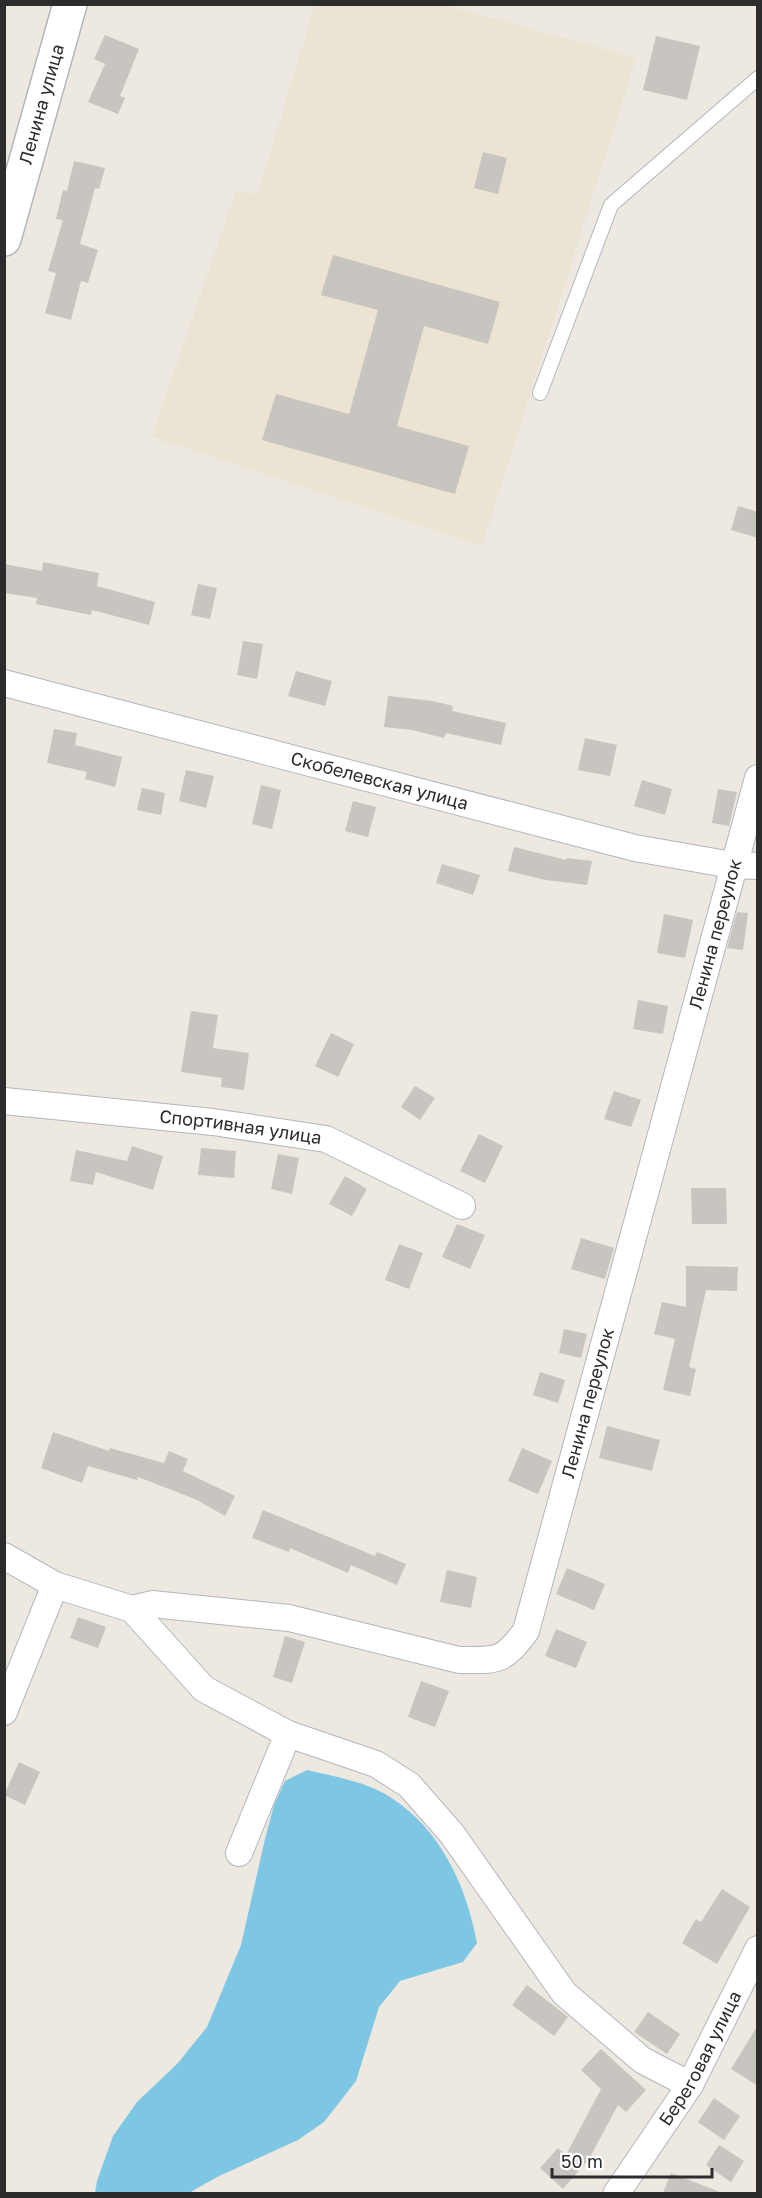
<svg xmlns="http://www.w3.org/2000/svg" width="762" height="2198" font-family="'Golos Text',sans-serif">
<style>
.education{fill:#ece4d2}
.water{fill:#7ec7e4}
.building{fill:#c8c4bf}
.lines{fill:none;stroke-linecap:round;stroke-linejoin:round}
.lane-casing{stroke:#b4b6be;stroke-width:16}
.street-casing{stroke:#b4b6be;stroke-width:28}
.secondary-casing{stroke:#b4b6be;stroke-width:36}
.lane{stroke:#fff;stroke-width:14}
.street{stroke:#fff;stroke-width:26}
.secondary{stroke:#fff;stroke-width:33}
.labels{text-anchor:middle;stroke-width:4.5;stroke-linejoin:round;paint-order:stroke}
.street-label{font-size:18px;fill:#2c2c2c;stroke:#fff}
</style>
<rect width="100%" height="100%" fill="#ede8e0"/>
<path class="education" d="M 315,5 L 445,5 L 636,58 L 482,546 L 152,437 L 236,191 L 258,194 Z"/>
<path class="water" d="M 307,1770 C 335,1777 365,1781 390,1797 C 440,1828 467,1887 477,1943 L 463,1962 L 400,1981 L 379,2007 L 356,2081 L 324,2122 L 298,2140 L 217,2177 L 189,2193 L 95,2193 L 97,2181 L 113,2136 L 137,2102 L 178,2063 L 207,2027 L 241,1945 L 265,1839 L 274,1805 L 285,1781 Z"/>
<path class="building" d="M 105,35 L 139,49 L 120,96 L 125,98 L 118,114 L 88,102 L 105,64 L 94,59 Z
M 656,36 L 700,46 L 687,100 L 643,90 Z
M 483,152 L 507,158 L 498,194 L 474,188 Z
M 74,161 L 105,168 L 99,189 L 95,188 L 80,244 L 98,250 L 88,283 L 81,281 L 71,320 L 45,313 L 56,273 L 48,271 L 63,220 L 56,219 L 63,190 L 67,191 Z
M 333,255 L 500,302 L 488,344 L 424,326 L 397,426 L 469,446 L 455,494 L 262,440 L 276,394 L 349,414 L 378,310 L 321,295 Z
M 738,506 L 758,512 L 758,538 L 731,530 Z
M 43,562 L 99,573 L 97,586 L 155,602 L 149,625 L 92,610 L 91,615 L 36,604 L 37,598 L 4,593 L 4,564 L 42,571 Z
M 198,584 L 217,588 L 210,619 L 191,615 Z
M 243,641 L 263,644 L 257,679 L 237,675 Z
M 296,671 L 332,681 L 325,706 L 288,696 Z
M 388,696 L 433,701 L 453,706 L 452,711 L 506,723 L 501,745 L 446,733 L 444,738 L 412,730 L 384,727 Z
M 54,729 L 77,733 L 75,745 L 122,757 L 115,787 L 85,779 L 87,772 L 47,763 Z
M 585,738 L 617,745 L 610,776 L 578,770 Z
M 186,770 L 214,776 L 206,808 L 179,801 Z
M 642,780 L 672,789 L 665,815 L 634,806 Z
M 261,785 L 281,790 L 272,829 L 252,824 Z
M 142,788 L 165,793 L 161,815 L 137,810 Z
M 718,789 L 737,792 L 729,826 L 712,823 Z
M 353,801 L 376,807 L 368,837 L 345,831 Z
M 514,847 L 566,860 L 566,858 L 592,861 L 587,885 L 546,880 L 508,871 Z
M 442,864 L 480,875 L 473,895 L 436,883 Z
M 737,912 L 748,913 L 743,950 L 727,948 Z
M 664,914 L 693,920 L 685,958 L 657,953 Z
M 638,1000 L 668,1006 L 663,1034 L 633,1029 Z
M 191,1011 L 218,1015 L 213,1048 L 249,1053 L 244,1090 L 221,1087 L 222,1078 L 181,1072 Z
M 331,1033 L 354,1044 L 338,1077 L 315,1066 Z
M 415,1086 L 435,1098 L 420,1120 L 401,1107 Z
M 614,1091 L 641,1100 L 631,1127 L 604,1119 Z
M 479,1134 L 503,1146 L 485,1183 L 460,1171 Z
M 132,1146 L 163,1156 L 153,1190 L 96,1172 L 93,1185 L 70,1181 L 76,1150 L 127,1161 Z
M 201,1148 L 236,1151 L 234,1178 L 198,1175 Z
M 278,1154 L 299,1158 L 292,1194 L 271,1189 Z
M 345,1176 L 367,1189 L 352,1216 L 329,1204 Z
M 691,1188 L 726,1188 L 727,1224 L 692,1224 Z
M 457,1224 L 485,1235 L 470,1269 L 442,1257 Z
M 581,1238 L 614,1248 L 605,1279 L 571,1269 Z
M 399,1244 L 423,1253 L 409,1289 L 385,1280 Z
M 686,1266 L 738,1267 L 737,1291 L 706,1290 L 689,1367 L 696,1369 L 690,1396 L 663,1390 L 675,1339 L 654,1334 L 662,1302 L 686,1307 Z
M 564,1329 L 587,1334 L 581,1358 L 559,1353 Z
M 540,1372 L 565,1380 L 558,1403 L 533,1395 Z
M 607,1426 L 660,1440 L 652,1471 L 599,1458 Z
M 53,1432 L 109,1451 L 110,1448 L 164,1463 L 169,1451 L 188,1459 L 183,1471 L 235,1496 L 225,1516 L 195,1499 L 138,1477 L 137,1480 L 88,1466 L 82,1483 L 41,1468 Z
M 522,1448 L 552,1461 L 538,1494 L 508,1481 Z
M 263,1510 L 375,1556 L 377,1552 L 406,1564 L 397,1585 L 351,1565 L 348,1573 L 290,1548 L 289,1552 L 252,1538 Z
M 567,1568 L 605,1584 L 594,1610 L 556,1594 Z
M 447,1570 L 477,1577 L 471,1608 L 440,1602 Z
M 78,1617 L 106,1627 L 98,1648 L 70,1638 Z
M 556,1629 L 587,1642 L 576,1668 L 545,1656 Z
M 285,1636 L 305,1642 L 292,1683 L 273,1677 Z
M 421,1681 L 449,1691 L 435,1727 L 408,1717 Z
M 19,1762 L 40,1772 L 25,1805 L 4,1795 Z
M 722,1889 L 750,1907 L 717,1964 L 682,1943 L 696,1919 L 701,1922 Z
M 527,1985 L 568,2017 L 554,2036 L 512,2005 Z
M 648,2012 L 680,2034 L 667,2054 L 634,2032 Z
M 758,2025 L 758,2086 L 731,2069 Z
M 601,2049 L 646,2090 L 626,2112 L 618,2105 L 589,2159 L 563,2189 L 540,2168 L 558,2148 L 566,2155 L 601,2089 L 581,2070 Z
M 714,2098 L 740,2116 L 724,2140 L 698,2122 Z
M 719,2145 L 744,2161 L 731,2182 L 706,2165 Z
M 671,2173 L 720,2192 L 720,2193 L 663,2193 Z"/>
<g class="lines">
<defs>
<path id="lane" d="M 540,393 L 611,205 L 758,78"/>
<g id="street">
<path id="s1" d="M 4,683 L 635,848 L 732,865 L 758,866"/>
<path id="s2" d="M 4,1101 L 213,1122 L 326,1139 L 462,1206"/>
<path d="M 4,1556 L 55,1585 L 132,1609 L 204,1689 L 288,1734 L 376,1764 L 409,1785 L 452,1834 L 564,1993 L 642,2060 L 690,2085"/>
<path id="s3" d="M 132,1609 L 152,1604 L 289,1618 L 459,1660 C 498,1660 502,1663 526,1631 L 758,778"/>
<path d="M 4,1712 L 55,1585"/>
<path d="M 239,1853 L 288,1734"/>
<path id="s4" d="M 616,2194 L 690,2085 L 758,1949"/>
</g>
<g id="secondary">
<path id="s5" d="M 4,239 L 70,4"/>
</g>
</defs>
<use href="#lane" class="lane-casing"/>
<use href="#street" class="street-casing"/>
<use href="#secondary" class="secondary-casing"/>
<use href="#lane" class="lane"/>
<use href="#street" class="street"/>
<use href="#secondary" class="secondary"/>
</g>
<g class="labels">
<g class="street-label">
<text dy="6" stroke="none"><textPath href="#s5" startOffset="140">Ленина улица</textPath></text>
<text dy="6" stroke="none"><textPath href="#s1" startOffset="388">Скобелевская улица</textPath></text>
<text dy="6" stroke="none"><textPath href="#s3" startOffset="1134">Ленина переулок</textPath></text>
<text dy="6" stroke="none"><textPath href="#s2" startOffset="238">Спортивная улица</textPath></text>
<text dy="6" stroke="none"><textPath href="#s3" startOffset="648">Ленина переулок</textPath></text>
<text dy="6" stroke="none"><textPath href="#s4" startOffset="160">Береговая улица</textPath></text>
</g>
</g>
<rect width="762" height="2198" fill="none" stroke="#2c2c2c" stroke-width="12"/>
<path d="M552 2168v9h160v-9" fill="none" stroke="#2c2c2c" stroke-width="3"/>
<text x="561" y="2168" font-size="18" fill="#2c2c2c" stroke="#ffffff" stroke-width="4.5" paint-order="stroke">50 m</text>
</svg>
